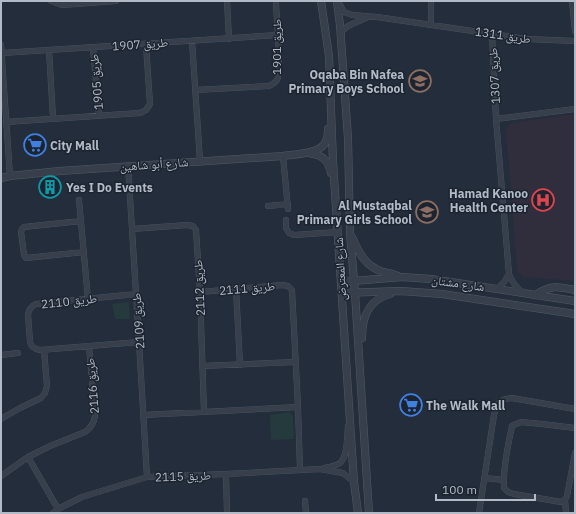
<svg xmlns="http://www.w3.org/2000/svg" width="576" height="514" viewBox="0 0 576 514" font-family="'IBM Plex Sans','Noto Naskh Arabic',sans-serif">
<style>
.medical{fill:#302e3c}
.green{fill:#253a3c}
.lines{fill:none;stroke-linecap:round;stroke-linejoin:round}
.minor-casing{stroke:#525a66;stroke-width:6}
.tertiary-casing{stroke:#525a66;stroke-width:8}
.minor{stroke:#363f4b;stroke-width:5.5}
.tertiary{stroke:#363f4b;stroke-width:7}
.labels{text-anchor:middle;dominant-baseline:central;stroke-width:3;stroke-linejoin:round;paint-order:stroke}
.street-label{font-size:12px;fill:#b2bac7;stroke:#1c2430}
.poi-label{font-size:12px;font-weight:bold;fill:#b2bac7;stroke:#1c2430;text-anchor:end}
</style>
<rect width="100%" height="100%" fill="#232d3b"/>
<!-- medical -->
<path class="medical" d="M575,114V281L523,277L517,271L506,129L511,123Z"/>
<!-- green -->
<path class="green" d="M129,302L130,319H115L112,304Z
M289,412L293,415L294,439L271,440L270,415Z"/>
<g class="lines">
<!-- minor casing -->
<g class="minor-casing">
<path id="minor" d="M51,1L62,5L116,1
M227,1L229,39
M431,1V25
M572,1L575,31
M339,3L344,12L352,15L377,17L527,39L575,41
M341,32L348,26L368,17
M492,33L496,119L509,274C512,282 516,288 523,292
M192,41L200,161
M1,45L10,176
M93,47L99,116
M49,50L53,118
M2,53L278,35
M195,90L269,86C271,85 275,83 277,80C282,72 276,14 276,1
M496,119L575,109
M6,122L140,113L146,110L150,104L146,45
M283,156L288,209
M128,165L139,342L147,477
M79,200L88,299
M268,206L288,204
M286,220V228L289,233L294,235L338,232
M81,221L24,227L22,229L21,232L24,255L26,258L84,252
M132,229L187,225L193,226L196,230L200,292L204,412
M236,289L240,365
M497,289L505,281L509,274
M200,292L282,285L288,286L292,290L298,407L300,470
M136,294L36,304C31,306 29,309 28,314L30,342C31,347 34,349 40,350L139,342
M1,355L18,353
M202,366L295,362
M143,415L298,407
M1,419L20,408L41,398L45,393L47,386L44,350
M575,428L542,424L521,422L516,424L512,426C508,445 503,468 504,488L508,492L514,494L561,502L565,500L567,496L575,453
M28,457L58,509
M324,468C330,467 335,466 340,463C348,457 347,435 348,426
M226,474L227,513
M1,476L28,457L50,446L85,432C91,428 94,423 95,416L89,346
M485,478L504,480
M565,500L566,513
M305,501L306,513
M53,513L58,509L82,497L147,477L226,474L320,469L343,473L354,482
M479,513L494,415C497,403 499,399 512,398L575,409"/>
</g>
<!-- tertiary casing -->
<g class="tertiary-casing">
<path id="tertiary" d="M321,1L329,56L333,162L354,482L358,513
M337,1L340,25L348,138L350,233L355,293L369,513
M308,153C322,155 328,159 331,173
M1,178L10,176L60,171L283,156C295,154 322,154 326,141C328,137 328,133 328,129
M352,237C359,253 365,266 383,272C388,273 393,274 398,276
M341,282L402,277L431,279L575,301
M342,293L401,291L442,294L575,314
M535,295C551,285 557,286 575,290
M362,338C362,317 368,300 390,294"/>
</g>
<!-- minor -->
<use href="#minor" class="minor"/>
<!-- tertiary -->
<use href="#tertiary" class="tertiary"/>
</g>
<!-- icons -->
<defs>
<g id="school-ring" transform="scale(1.15)"><circle r="9.5" fill="#1c2430" stroke="#8d6e63" stroke-width="1.5"/><path d="M0-5L7-2L0 1L-7-2ZM-4 1L0 2.5L4 1V4Q0 6-4 4Z" fill="#8d6e63"/></g>
<g id="supermarket-ring" transform="scale(1.15)"><circle r="9.5" fill="#1c2430" stroke="#3f7fe0" stroke-width="1.5"/><path d="M-6-5.5h2.5l.6 2H6L4.5 2H-2.5L-4.4-4H-6ZM-1.5 3.2a1.3 1.3 0 1 0 .1 0ZM3 3.2a1.3 1.3 0 1 0 .1 0Z" fill="#3f7fe0"/></g>
<g id="building-ring" transform="scale(1.15)"><circle r="9.5" fill="#1c2430" stroke="#0f9aa8" stroke-width="1.5"/><path d="M-4-6H4V6H1V3H-1V6H-4ZM-2.5-4.3h1.7v1.8h-1.7ZM.8-4.3h1.7v1.8H.8ZM-2.5-1h1.7V.8h-1.7ZM.8-1h1.7V.8H.8Z" fill="#0f9aa8"/></g>
<g id="hospital-ring" transform="scale(1.15)"><circle r="9.5" fill="#1c2430" stroke="#e0444e" stroke-width="1.5"/><path d="M-5-5h3v3.5h4V-5h3V5h-3V1.5h-4V5h-3Z" fill="#e0444e"/></g>
</defs>
<g fill-rule="evenodd">
<use href="#school-ring" x="420" y="81"/>
<use href="#supermarket-ring" x="35" y="145"/>
<use href="#building-ring" x="50" y="187"/>
<use href="#hospital-ring" x="543" y="200"/>
<use href="#school-ring" x="427" y="212"/>
<use href="#supermarket-ring" x="411" y="405"/>
</g>
<g class="labels">
<!-- street labels -->
<g class="street-label">
<text transform="translate(503 35) rotate(8)">طريق 1311</text>
<text transform="translate(140 44) rotate(-4)">طريق 1907</text>
<text transform="translate(276 47) rotate(-90)">طريق 1901</text>
<text transform="translate(494 76) rotate(-93)">طريق 1307</text>
<text transform="translate(96 82) rotate(-95)">طريق 1905</text>
<text transform="translate(154 164) rotate(-4)">شارع أبو شاهين</text>
<text transform="translate(340 269) rotate(-93)">شارع المعترض</text>
<text transform="translate(458 283) rotate(8)">شارع مشتان</text>
<text transform="translate(199 288) rotate(-93)">طريق 2112</text>
<text transform="translate(247 288) rotate(-5)">طريق 2111</text>
<text transform="translate(69 301) rotate(-6)">طريق 2110</text>
<text transform="translate(138 321) rotate(-94)">طريق 2109</text>
<text transform="translate(92 386) rotate(-95)">طريق 2116</text>
<text transform="translate(183 476) rotate(-2)">طريق 2115</text>
</g>
<!-- poi labels -->
<g class="poi-label">
<text x="404" y="74">Oqaba Bin Nafea<tspan x="404" dy="14">Primary Boys School</tspan></text>
<text x="50" y="145" text-anchor="start">City Mall</text>
<text x="66" y="187" text-anchor="start">Yes I Do Events</text>
<text x="528" y="193">Hamad Kanoo<tspan x="528" dy="14">Health Center</tspan></text>
<text x="412" y="205">Al Mustaqbal<tspan x="412" dy="14">Primary Girls School</tspan></text>
<text x="426" y="405" text-anchor="start">The Walk Mall</text>
</g>
</g>
<!-- border -->
<rect width="576" height="514" fill="none" stroke="#b2bac7" stroke-width="4"/>
<!-- scale -->
<path d="M436 494v6h99v-6" fill="none" stroke="#b2bac7" stroke-width="2"/>
<text x="442" y="494" font-size="12" fill="#b2bac7" stroke="#1c2430" stroke-width="3" paint-order="stroke">100 m</text>
</svg>
